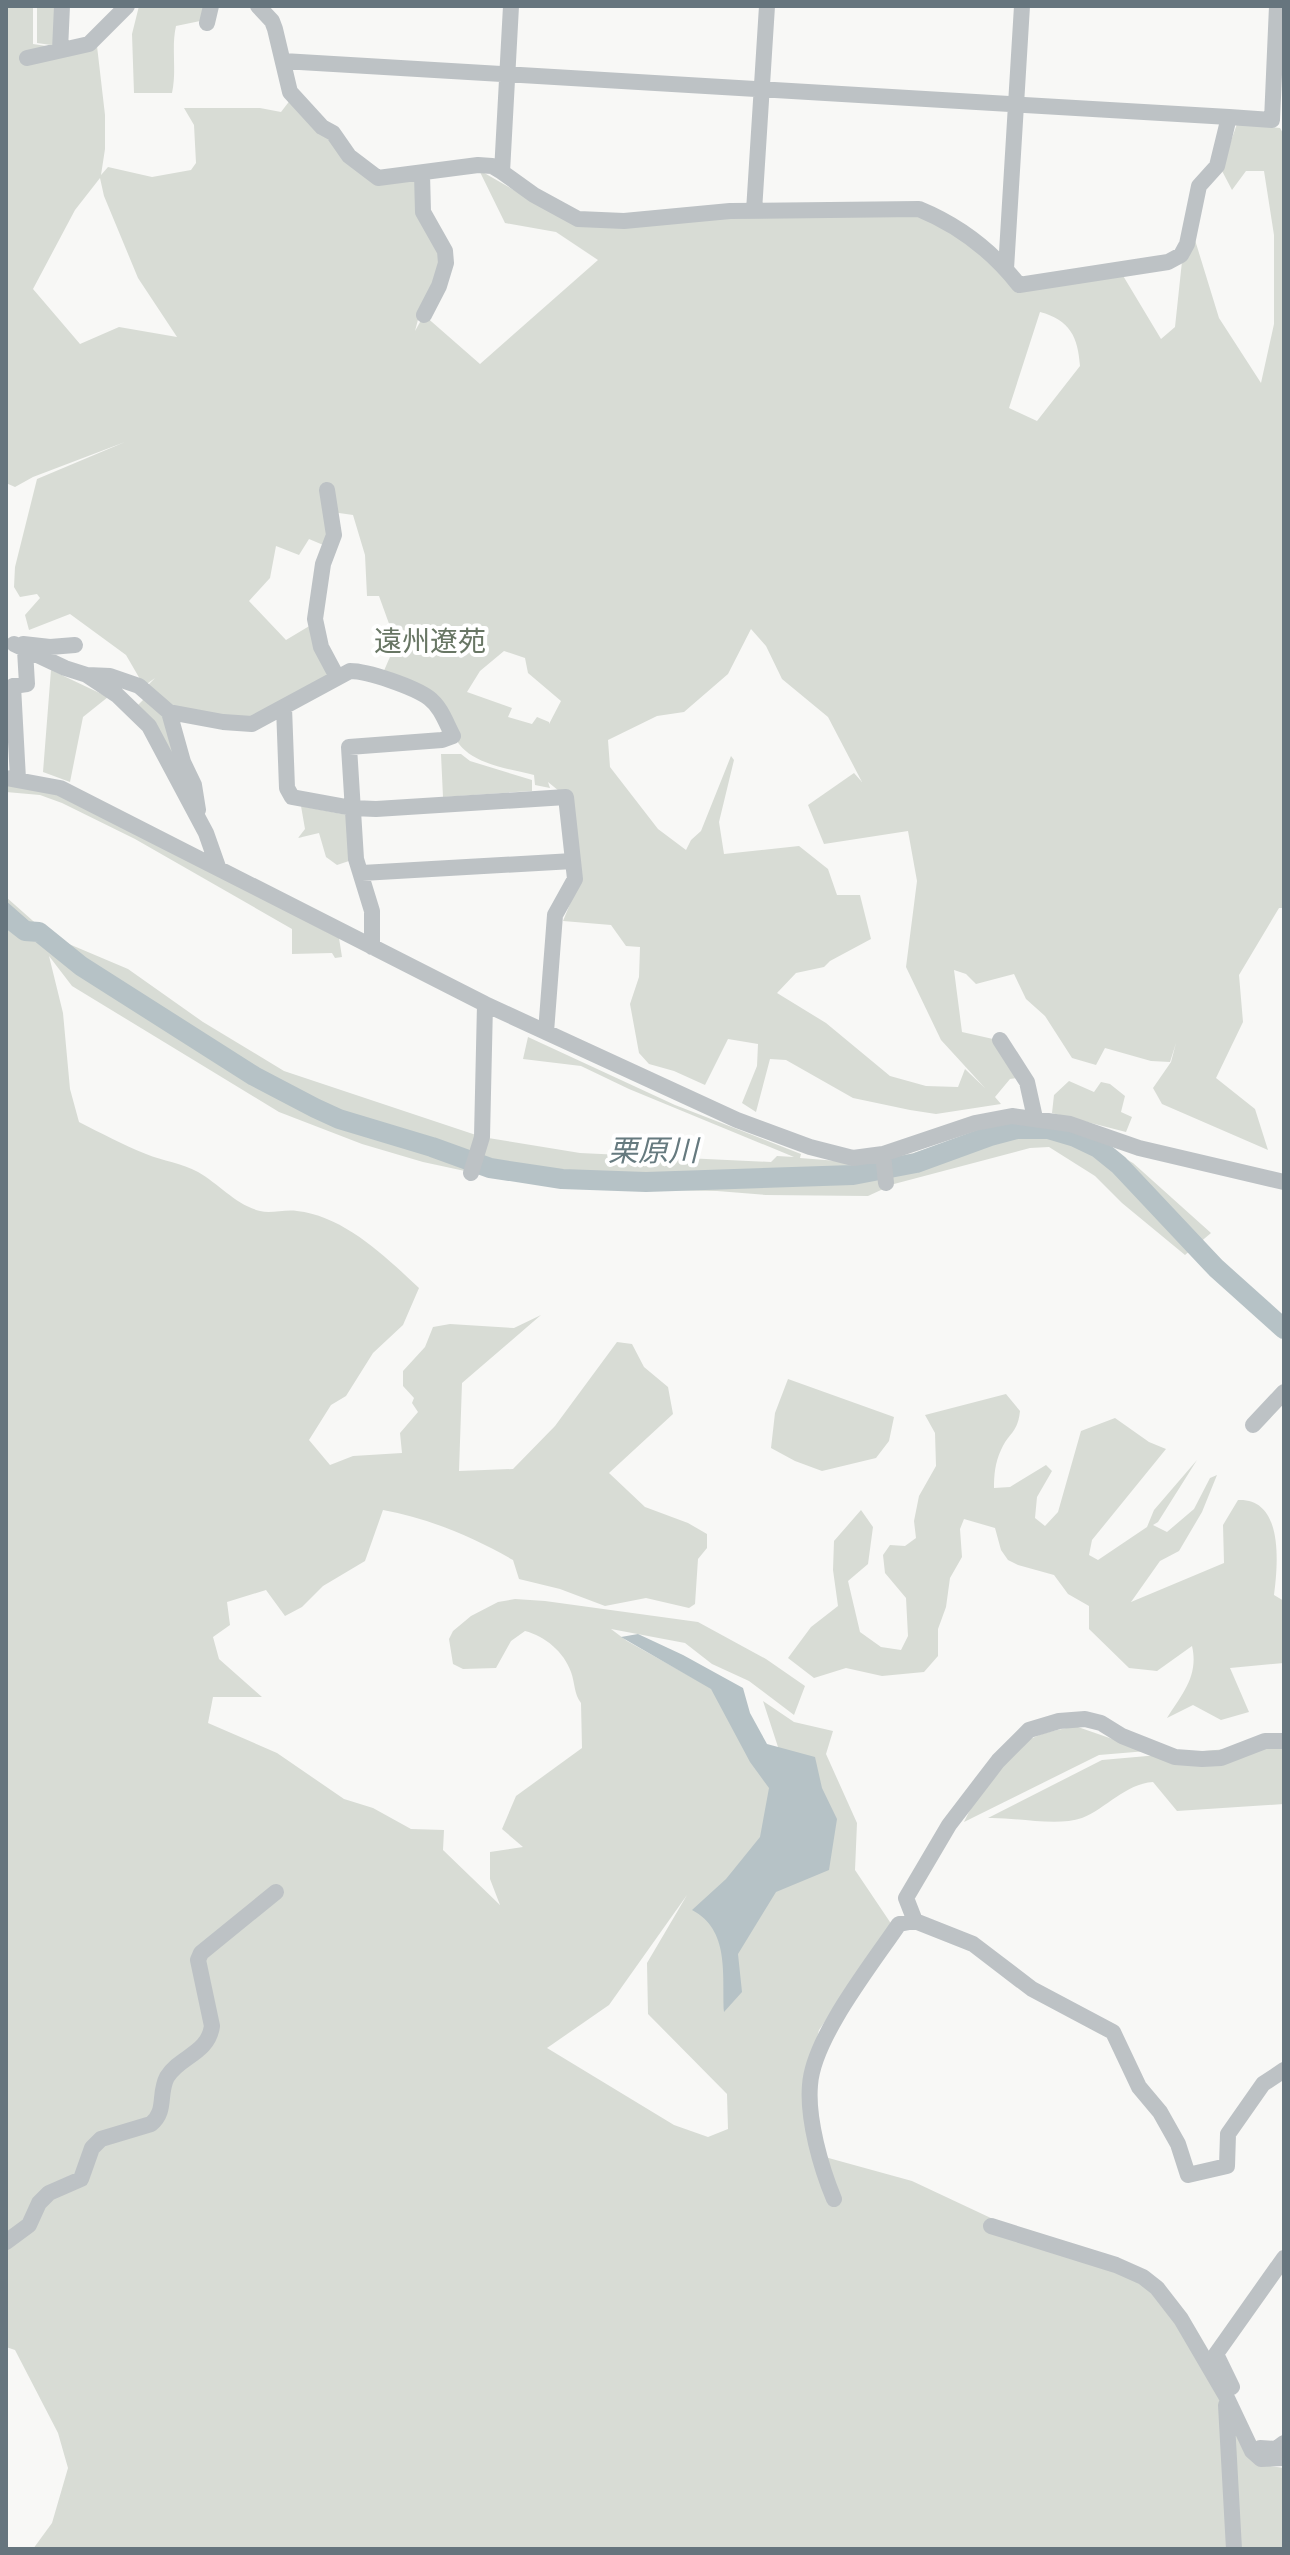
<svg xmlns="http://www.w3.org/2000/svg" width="1290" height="2555" viewBox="0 0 1290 2555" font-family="Quicksand,'Noto Sans JP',sans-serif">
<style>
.green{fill:#d8dcd5;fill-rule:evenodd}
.water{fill:#b6c2c6}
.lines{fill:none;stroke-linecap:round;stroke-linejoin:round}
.stream{stroke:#b6c2c6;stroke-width:3}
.river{stroke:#b6c2c6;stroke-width:20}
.minor{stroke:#bdc2c5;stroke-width:16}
.labels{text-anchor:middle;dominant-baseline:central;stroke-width:8;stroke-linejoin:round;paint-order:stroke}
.park-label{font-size:28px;fill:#687664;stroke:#fff}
.water-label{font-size:30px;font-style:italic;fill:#667a7f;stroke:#fff}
</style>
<rect width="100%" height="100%" fill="#f8f8f6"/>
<!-- green -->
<path class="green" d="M6,6H33V44L60,48L97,46L105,115V149L101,175L108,167L152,177L191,170L196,163L194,125L184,108H260L281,112L291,99L377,183L417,178L442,263L420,312L415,331L424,315L480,364L598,260L556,232L505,223L479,170L571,223L919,213L1006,269L1019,291L1122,274L1161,339L1175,327L1183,252L1191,227L1219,318L1261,383L1274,324V235L1264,171H1246L1232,190L1221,169L1237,124L1280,128L1284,135V908H1279L1239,975L1243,1022L1216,1078L1255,1109L1268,1150L1162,1104L1153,1088L1171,1062L1176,1043L1170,1062L1151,1061L1105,1048L1096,1065L1072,1058L1045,1016L1026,999L1014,974L976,984L966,974L954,970L962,1032L993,1039L1017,1078L1010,1079L995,1097L1001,1104L936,1114L910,1110L853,1098L786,1060L770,1059L756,1112L742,1103L757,1066L758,1044L728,1039L705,1085L674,1071L649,1064L639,1053L630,1004L639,977L640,947L626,946L611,925L563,921L574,894L559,791L548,782L550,788L535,785L534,775C511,769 475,765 459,744C450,732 444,714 433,702C421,689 398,682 383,673L396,643L379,596H367L365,555L353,515L332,512L328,547L309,539L299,555L276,546L270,578L249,601L286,640L316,622L335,673L254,723L169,712L143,690L155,678L144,686L126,655L70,614L29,630L25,615L40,598L37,594L20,597L14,587L15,567L37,479L125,442L33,477L15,487L6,483ZM100,178L104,196L138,278L177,337L119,327L80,344L33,289L75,210ZM1040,312C1070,320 1078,337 1080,366L1037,421L1009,408ZM751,629L766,646L782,679L828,717L862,782L854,773L808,805L824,844L908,831L917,881L906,967L941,1040L985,1088L965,1069L958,1087L926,1086L890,1076L826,1023L777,993L796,973L824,967L830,961L871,939L860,895H837L828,869L799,846L724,854L719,822L734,760L731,756L701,831L691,840L686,850L658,829L610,767L608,740L657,716L684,712L728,674ZM504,651L525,658L528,673L561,701L549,724V722L537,717L532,724L508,717L512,708L467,692L480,671Z
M37,6H60L58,46L37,43Z
M139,6H207L205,20L176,26C171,48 177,70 172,93H134L132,34Z
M51,670L108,697L83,717L70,782L43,772Z
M146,697L166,713L183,769L136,707Z
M441,754H461L470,761L532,780V791L443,797Z
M6,785L42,790L67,798L339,938L342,957L335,958L332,953L292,954V929L135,839L62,803L40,795L6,792Z
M301,806L347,815L352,860L337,865L326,857L319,833L298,838L305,829Z
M6,897L50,936L128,969L203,1022L284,1071L482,1137L580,1153L771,1162L777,1156L794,1157L629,1089L581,1066L523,1059L528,1037L675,1105L801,1154L800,1158L863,1163L914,1153L990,1128L1028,1122L1075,1130L1133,1163L1211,1233L1185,1255L1122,1203L1095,1176L1049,1147L1030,1148L894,1184L868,1196L766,1195L717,1191L604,1189L502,1179L423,1162L362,1144L279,1112L72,986L49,956L63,1013L70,1089L79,1122C101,1133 123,1145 146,1154C163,1161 182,1163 198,1172C219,1184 236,1205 260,1211C271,1214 285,1209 297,1211C344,1216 386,1257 419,1288L403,1325L373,1353L346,1396L331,1405L309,1440L330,1465L353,1456L402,1453L400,1433L418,1412L412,1403L414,1398L403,1386V1371L425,1347L433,1327L450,1324L514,1328L541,1315L462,1383L459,1471L513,1469L555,1426L617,1342L632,1344L644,1367L668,1387L673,1414L609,1473L645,1507L688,1523L707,1534V1548L698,1559L695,1604L689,1608L646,1598L605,1606L560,1589L519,1579L513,1560C473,1537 428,1518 383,1510L365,1561L323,1586L302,1607L285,1616L266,1590L227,1602L230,1625L213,1637L219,1659L262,1697H213L208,1723L277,1753L344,1799L373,1808L411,1829L444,1830L443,1850L500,1905L490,1879V1852L523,1847L502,1829L516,1796L582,1748L581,1703C574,1694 575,1683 571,1672C564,1652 545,1636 525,1631L511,1641L496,1668L463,1669L453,1664L449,1639L453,1631L471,1616L498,1602L515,1599L545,1601L698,1622L766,1659L805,1686L794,1715L749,1681L712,1664L685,1643L611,1629L627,1641L711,1688L761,1775L778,1747L763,1701L794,1722L833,1731L826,1754L857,1823L855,1870L892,1925L819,2030L804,2089L814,2154L912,2181L1038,2240L1157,2288L1220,2398L1241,2443L1256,2464L1284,2468V2549H33L52,2523L68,2468L58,2433L15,2350L6,2347V922L25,935L6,919ZM687,1895L647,1963L648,2014L727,2094L728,2129L708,2137L674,2125L547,2048L609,2005Z
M1069,1081L1094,1092L1101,1082L1110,1084L1125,1096L1121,1112L1132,1117L1126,1132L1052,1113L1054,1095Z
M788,1379L894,1417L889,1441L876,1458L822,1471L795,1461L771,1448L775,1413Z
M1006,1394L1020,1411C1018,1433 1008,1433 1001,1450C995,1463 994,1475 994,1488L1010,1487L1046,1465L1052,1471L1037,1497L1035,1518L1045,1526L1058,1512L1081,1431L1115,1418L1149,1442L1166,1449L1092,1540L1089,1555L1098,1560L1147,1527L1154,1510L1197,1460L1158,1522L1153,1525L1167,1532L1194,1509L1210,1478L1217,1475L1202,1512L1179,1551L1160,1561L1131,1602L1224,1563L1223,1525L1238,1500C1284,1498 1278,1564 1274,1595L1284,1601V1663L1230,1668L1249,1712L1221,1720L1193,1705L1167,1718C1182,1694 1199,1676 1192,1646L1157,1671L1129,1668L1089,1629V1606L1068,1594L1054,1575L1018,1565L1008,1560L1001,1550L995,1528L964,1519L960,1529L962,1557L950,1578L946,1607L938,1629V1656L924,1672L882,1676L846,1668L814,1678L788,1658L811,1627L838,1606L833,1570L834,1541L861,1510L873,1527L868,1564L848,1581L860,1632L881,1647L901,1650L908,1636L906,1598L885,1573L883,1555L890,1545L905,1546L916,1538L914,1521L919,1496L936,1466L935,1433L925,1415Z
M1075,1726L1147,1751L1099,1755L964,1822C979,1791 1004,1750 1037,1736C1049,1731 1063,1729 1075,1726Z
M1284,1744V1804L1177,1811L1153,1782C1125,1784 1107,1808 1082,1818C1056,1827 1016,1817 988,1818L1102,1760Z"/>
<!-- water -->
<path class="water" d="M638,1634L683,1655L743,1688L750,1713L767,1744L815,1757L822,1788L837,1819L829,1870L776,1892L738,1954L742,1992L724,2012C722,1974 730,1930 692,1910L726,1879L760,1837L769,1788L750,1762L711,1689L621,1637Z"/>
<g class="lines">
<!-- stream -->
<path class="stream" d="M6,903L39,932"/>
<!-- river -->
<path class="river" d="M6,916L25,931L39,932L81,966L254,1076L315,1108L339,1119L432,1147L490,1168L562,1179L646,1182L853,1175L916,1163L990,1136L1017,1129H1048L1075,1137L1098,1148L1119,1165L1216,1268L1284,1329"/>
<!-- minor -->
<path class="minor" d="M258,6L272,21L275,29L290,92L322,127L333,133L349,156L378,178L478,165L492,166L502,172
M511,6L502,172L534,195L578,219L624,221L730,211L919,209C958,225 993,252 1019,285L1168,262L1181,255L1187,244L1199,186L1217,166L1229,117L1272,120L1277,6
M207,23L211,6
M60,50L62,6
M27,58L89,44L127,6
M283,61L1229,117
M422,174L423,212L445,251L446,263L439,286L424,315
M754,211L767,6
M1006,269L1022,6
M327,490L334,535L323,564L315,619L321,647L337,677
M14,644L65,668L87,675L110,676L139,686L169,712L223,722L252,724L350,671C368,671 414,687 429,698C441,707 446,723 453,736L442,740L349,747L356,859L372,911V947
M23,644L50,647L75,645
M87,675L117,695L149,726L206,833L218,867
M284,707L287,788L292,797L352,808L376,809L566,797L575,879L555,915L546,1032
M169,712L183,762L194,785L198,810
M6,778L60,788L485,1004L737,1120L810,1147L853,1158L883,1154L975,1123L1012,1116L1070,1124L1139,1148L1284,1182
M18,779L13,686L27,684L25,650
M362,873L573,861
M1000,1040L1027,1082L1035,1118
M883,1154L886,1183
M471,1173L482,1137L485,1004
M1253,1425L1284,1392
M915,1921L906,1898L949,1825L998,1761L1029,1730L1059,1721L1085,1719L1101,1723L1122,1736L1175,1757L1202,1759L1221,1758L1265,1741H1284
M834,2199C821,2168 807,2119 810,2085C813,2038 872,1964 899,1924L915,1921L973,1944L1032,1989L1113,2032L1139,2087L1160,2112L1178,2144L1188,2175L1227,2166L1228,2134L1263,2084L1284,2070
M991,2226L1116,2265L1143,2277L1157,2288L1181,2319L1226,2396L1252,2451L1261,2459L1284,2458
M6,2242L29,2225L39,2203L49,2193L81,2179L92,2148L101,2139L151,2124C167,2111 158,2094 167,2077C180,2056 208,2054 212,2026L198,1960L201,1953L276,1892
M1232,2387L1216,2354L1284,2258
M1226,2405L1234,2549
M1260,2448L1276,2449L1284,2443"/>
</g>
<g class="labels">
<!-- park labels -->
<g class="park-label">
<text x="430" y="640">遠州遼苑</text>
</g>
<!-- water labels -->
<g class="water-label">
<text x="653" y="1150">栗原川</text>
</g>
</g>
<!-- border -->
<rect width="1290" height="2555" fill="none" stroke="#66757e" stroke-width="16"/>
</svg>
